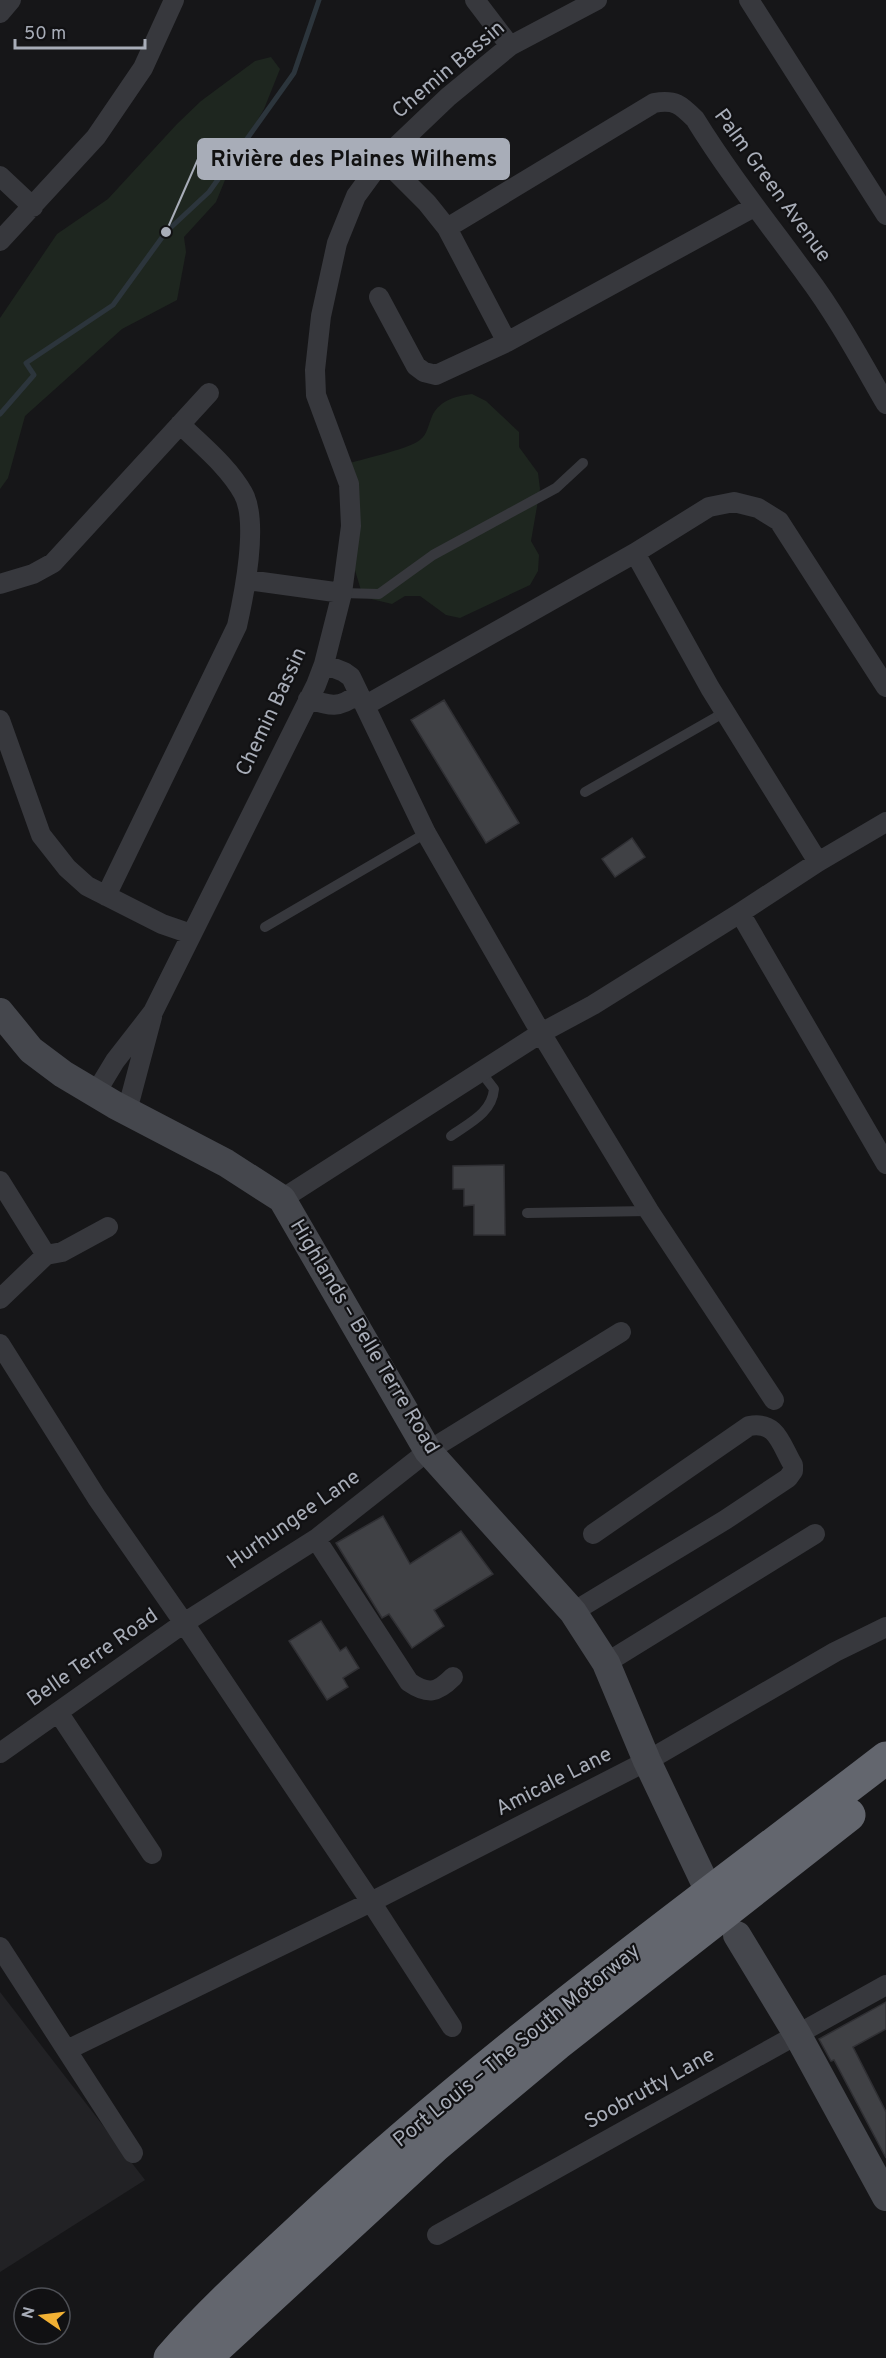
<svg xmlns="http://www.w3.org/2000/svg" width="886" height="2358" viewBox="0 0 886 2358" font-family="Overpass,sans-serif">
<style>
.built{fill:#222225}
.green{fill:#1e261f}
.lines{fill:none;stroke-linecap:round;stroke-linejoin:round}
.stream{stroke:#2c353c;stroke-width:5}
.building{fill:#404145;stroke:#303034;stroke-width:1.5}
.lane{stroke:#37383d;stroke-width:10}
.street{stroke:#37383d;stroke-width:20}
.secondary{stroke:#45474d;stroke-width:28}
.highway{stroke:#63666e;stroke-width:33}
.labels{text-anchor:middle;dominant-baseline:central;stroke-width:4.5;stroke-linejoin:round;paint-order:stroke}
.street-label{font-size:21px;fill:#a8adb8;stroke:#111113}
.leader{fill:none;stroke:#a8adb8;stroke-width:2}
.callout-dot{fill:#a8adb8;stroke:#111113;stroke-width:2}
.callout{fill:#a8adb8;stroke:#a8adb8;stroke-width:2}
.callout-label{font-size:22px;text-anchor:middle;font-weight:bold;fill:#111}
</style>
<rect width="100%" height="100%" fill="#161618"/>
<!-- built -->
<path class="built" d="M0,1992L145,2180L0,2272Z"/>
<!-- green -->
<path class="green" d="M271,57L280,69L264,109L232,163L216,202L184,237L186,252L177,300L122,329L25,416L8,478L0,489V318L57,234L108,199L177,124L201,101L255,61Z
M472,394L486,401L519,432V447L538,473L540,489L531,541L539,555L538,571L530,585L460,618L446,615L420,596H405L392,604L363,597L345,537L350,463C367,458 403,450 417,442C427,436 427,429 431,419C437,401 455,396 472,394Z"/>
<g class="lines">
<!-- stream -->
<path class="stream" d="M0,414L34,375L26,363L113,305L166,232L209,192L294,73L319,0"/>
</g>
<!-- building -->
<path class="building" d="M444,700L519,823L486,843L411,720Z
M632,838L645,857L615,877L602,859Z
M504,1165L505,1235H474V1205L464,1206V1189H453V1166Z
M383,1516L410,1564L461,1531L493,1574L434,1610L444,1626L412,1648L389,1614L382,1618L336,1543Z
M321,1621L340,1651L346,1647L359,1668L343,1678L348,1687L327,1700L289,1641Z
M886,2002V2029L853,2047L886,2112V2158L834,2060L831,2061L819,2039Z"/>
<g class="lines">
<!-- lane -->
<path class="lane" d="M342,593L379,594L433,555L556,488L583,463
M585,792L725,712
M265,927L426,833
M451,1136C469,1123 492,1113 494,1089L481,1072
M527,1213L649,1211"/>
<!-- street -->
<path class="street" d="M475,0L510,46
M749,0L886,215
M0,13L11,0
M383,159L427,203L447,228L507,342
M0,176L33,207
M447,228L654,103C675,99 681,105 695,119C729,174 769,224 807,276C837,316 861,361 886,404
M0,241L96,137L143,68L174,0
M379,297L416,366L424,372L436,375L507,342L754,207
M635,553L710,688L818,862
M247,580L342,593
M0,584L33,574L53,563L209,393
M324,664L344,672L351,677L426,833L541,1033L649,1211L774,1400
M308,699C330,706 339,709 358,694
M366,705L635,553L709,507L734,502L758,508L779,521L886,687
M0,720L41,835L67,868L87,886L162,924L191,934
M106,896L237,626C244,595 259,521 243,493C228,466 201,445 180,424
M740,913L886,1164
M95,1094L115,1061L153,1012L316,685L324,664L342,593L351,526L349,484L316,395L315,370L321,316L337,243L356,196L383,159L448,97L510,46L597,0
M127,1111L152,1017
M0,1181L46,1255
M282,1199L541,1033L593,1005L740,913L818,862L886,822
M0,1299L46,1255L62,1252L108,1227
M0,1344L97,1498L184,1623L371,1902L67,2050
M316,1539L409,1682C428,1695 437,1693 453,1677
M573,1612L725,1520L788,1478L793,1471V1465C780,1443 777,1421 749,1426L593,1534
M606,1663L815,1534
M58,1712L152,1854
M0,1753L184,1623L316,1539L428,1451L621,1332
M0,1947L133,2153
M452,2027L371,1902L647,1761L835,1652L886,1627
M437,2235L886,1985"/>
<!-- secondary -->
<path class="secondary" d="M0,1012L31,1050L63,1074L115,1105L226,1163L282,1199L428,1451L573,1612L606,1663L647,1761L704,1881
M737,1935L797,2034L886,2197"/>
<!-- highway -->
<path class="highway" d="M170,2358C212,2310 260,2267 307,2223C488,2054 690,1909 886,1758
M205,2358L435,2146L557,2044L849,1815"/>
</g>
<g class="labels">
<!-- street labels -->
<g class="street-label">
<text transform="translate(449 70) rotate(-40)">Chemin Bassin</text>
<text transform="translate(772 186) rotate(54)">Palm Green Avenue</text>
<text transform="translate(272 712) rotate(-65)">Chemin Bassin</text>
<text transform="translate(364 1337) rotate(59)">Highlands – Belle Terre Road</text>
<text transform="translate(294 1520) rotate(-35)">Hurhungee Lane</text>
<text transform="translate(93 1658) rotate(-35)">Belle Terre Road</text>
<text transform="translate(554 1782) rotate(-27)">Amicale Lane</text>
<text transform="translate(517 2046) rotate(-39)">Port Louis – The South Motorway</text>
<text transform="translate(650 2089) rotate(-29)">Soobrutty Lane</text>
</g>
</g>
<!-- callouts -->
<path class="leader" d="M166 232L198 159"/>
<circle class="callout-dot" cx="166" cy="232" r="6"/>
<rect class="callout" x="198" y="139" width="311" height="40" rx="6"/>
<g class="callout-label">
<text x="354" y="166">Rivière des Plaines Wilhems</text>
</g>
<!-- north arrow -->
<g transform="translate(42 2316) rotate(284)"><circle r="28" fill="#111113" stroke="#4d4f55" stroke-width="1.5"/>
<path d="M0-4.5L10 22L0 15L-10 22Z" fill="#f2b134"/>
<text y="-9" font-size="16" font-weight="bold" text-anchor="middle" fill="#a8adb8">N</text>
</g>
<!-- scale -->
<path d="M15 39v9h130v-9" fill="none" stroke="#a8adb8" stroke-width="3"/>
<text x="24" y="39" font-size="18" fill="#a8adb8" stroke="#111113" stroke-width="4.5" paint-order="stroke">50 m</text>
</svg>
